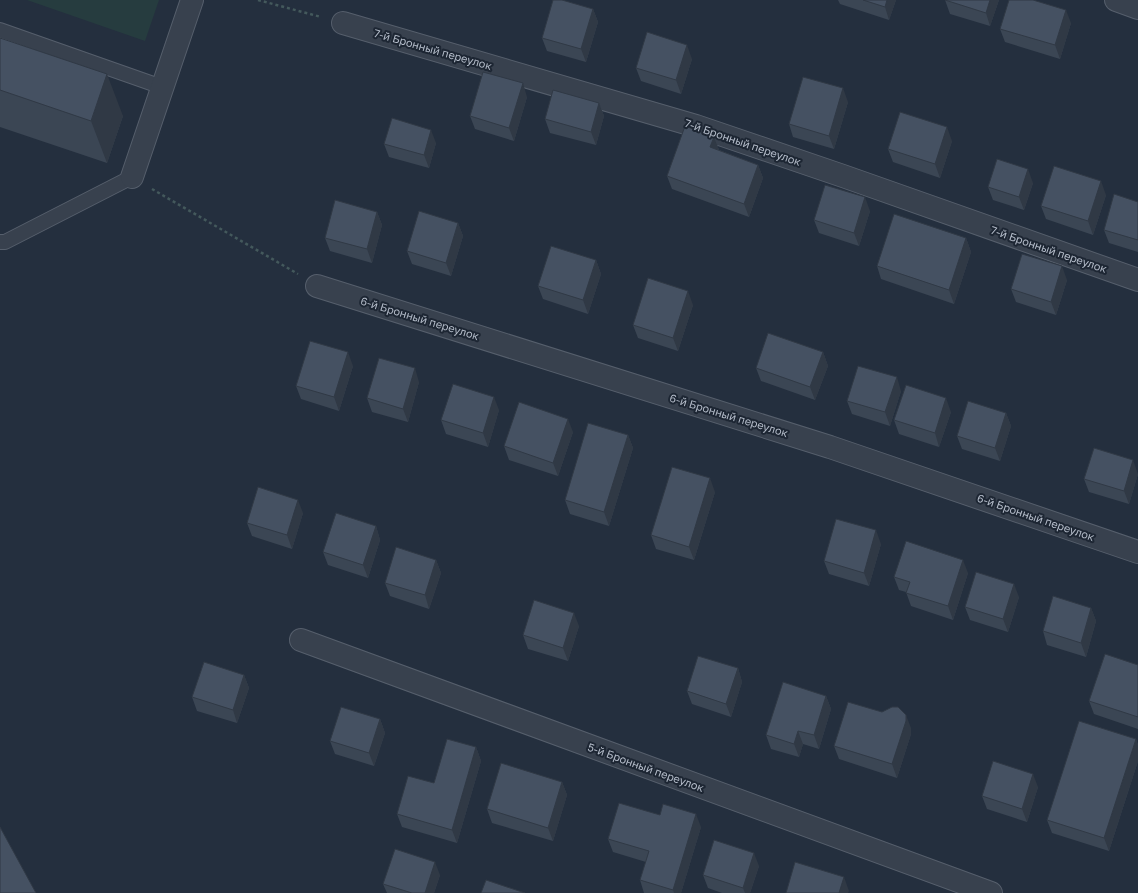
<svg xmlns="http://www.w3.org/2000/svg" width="1138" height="893" viewBox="0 0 1138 893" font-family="'Golos Text',sans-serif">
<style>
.green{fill:#263c3f}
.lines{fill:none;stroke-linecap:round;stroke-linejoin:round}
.service-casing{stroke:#565f6c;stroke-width:16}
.minor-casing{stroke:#565f6c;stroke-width:24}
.path{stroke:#44595c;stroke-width:2.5;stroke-dasharray:3 3;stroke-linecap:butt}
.service{stroke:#38414e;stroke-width:14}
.minor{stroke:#38414e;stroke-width:22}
.wall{fill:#3b4654}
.shaded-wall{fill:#303945}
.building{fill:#455162;stroke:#303945}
.labels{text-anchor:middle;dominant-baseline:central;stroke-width:4;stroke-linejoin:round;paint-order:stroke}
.street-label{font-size:11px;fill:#b4bcc9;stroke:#1d2633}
</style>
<rect width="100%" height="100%" fill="#242f3e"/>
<!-- green -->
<path class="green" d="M27,0H159L145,41Z"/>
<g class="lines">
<!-- service casing -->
<g class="service-casing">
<path id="service" d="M0,30L162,87
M0,242H5L132,177"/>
</g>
<!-- minor casing -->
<g class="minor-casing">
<path id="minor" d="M1116,0L1138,8
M343,23L696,126L843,176L1138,280
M132,177L192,0
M317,286L830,447L1138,552
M301,640L991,893"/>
</g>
<!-- path -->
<path class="path" d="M258,0L321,17
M152,189L298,274"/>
<!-- service -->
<use href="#service" class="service"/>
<!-- minor -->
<use href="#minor" class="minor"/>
</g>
<!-- wall -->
<path class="wall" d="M838,0H896L889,20L840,4Z
M945,0H999L990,26L950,14Z
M593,9L598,22L586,62L547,51L542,38Z
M1071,23L1060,59L1005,42L1000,29Z
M0,38L123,116L107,163L0,127Z
M692,59L681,94L641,81L636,68Z
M527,97L514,141L475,129L470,116Z
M848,102L834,149L793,137L789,124Z
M599,103L604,116L596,145L550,133L545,119Z
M714,137L719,150L758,165L763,178L749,217L672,189L667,176Z
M952,141L940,178L893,162L888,149Z
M436,143L429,168L389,157L384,144Z
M1033,183L1024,210L993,200L988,187Z
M1106,195L1093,235L1046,219L1041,206Z
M1138,202V252L1109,243L1104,230Z
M870,211L859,246L819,233L814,220Z
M377,212L382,225L372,263L330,251L325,238Z
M458,223L463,236L451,276L412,264L407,251Z
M966,238L971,252L954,304L881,279L877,266Z
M596,260L601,274L588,314L543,299L538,286Z
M1067,280L1056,315L1016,302L1011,289Z
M693,305L678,351L638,338L633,325Z
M823,352L828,366L815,400L761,381L756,368Z
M353,366L339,411L301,399L296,386Z
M419,382L408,422L372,412L367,398Z
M901,391L890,426L852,414L847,401Z
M499,410L488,447L446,434L441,420Z
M951,412L939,447L899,434L894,420Z
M1006,413L1011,426L1000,461L962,449L957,436Z
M573,432L558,476L509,460L504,446Z
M628,435L633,448L609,526L570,514L565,500Z
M1138,474L1129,504L1089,492L1084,479Z
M715,492L694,560L656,549L651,535Z
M303,513L292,549L252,536L247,523Z
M376,526L380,540L368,578L328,565L323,552Z
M881,544L869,586L829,574L824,561Z
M436,560L441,573L429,609L390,596L385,583Z
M968,573L953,620L911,606L906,592L899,590L894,577Z
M1019,597L1008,632L970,620L965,607Z
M1091,608L1096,621L1086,657L1047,645L1043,631Z
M579,626L568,661L528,649L523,635Z
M1138,665V729L1094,714L1089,701Z
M738,668L742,682L731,717L692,704L687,691Z
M244,675L249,688L237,723L197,711L192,697Z
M826,696L831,709L819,749L803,744L799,757L771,749L766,735Z
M380,719L385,733L374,766L335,754L330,741Z
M911,728V734L897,778L839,759L834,746Z
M1136,739L1138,745V761L1109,851L1052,833L1047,820Z
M476,747L481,761L457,843L402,827L397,814Z
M562,782L567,795L553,841L492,823L487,809Z
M1038,787L1027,822L987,809L982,796Z
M701,827L681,893H644L640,880L646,862L613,852L608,839Z
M759,866L750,893H722L708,888L703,875Z
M440,875L434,893H387L383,884Z"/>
<!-- shaded-wall -->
<path class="shaded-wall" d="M887,0H896L889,20L885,7Z
M990,0H999L990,26L986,13Z
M593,9L598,22L586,62L581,49Z
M1066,10L1071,23L1060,59L1055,45Z
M687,45L692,59L681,94L676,80Z
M107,74L123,116L107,163L91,121Z
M523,83L527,97L514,141L509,128Z
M843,88L848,102L834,149L829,136Z
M599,103L604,116L596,145L591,132Z
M947,127L952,141L940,178L935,164Z
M431,130L436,143L429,168L424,155Z
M714,137L719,150L710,147Z
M758,165L763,178L749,217L744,204Z
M1028,169L1033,183L1024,210L1019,197Z
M1101,181L1106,195L1093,235L1088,221Z
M865,197L870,211L859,246L854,233Z
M377,212L382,225L372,263L367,249Z
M458,223L463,236L451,276L446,263Z
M966,238L971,252L954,304L949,290Z
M596,260L601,274L588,314L583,300Z
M1062,266L1067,280L1056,315L1051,302Z
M688,291L693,305L678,351L673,338Z
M348,352L353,366L339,411L334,397Z
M823,352L828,366L815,400L810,387Z
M415,368L419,382L408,422L403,409Z
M897,377L901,391L890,426L885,412Z
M494,397L499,410L488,447L483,433Z
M946,398L951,412L939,447L935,433Z
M1006,413L1011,426L1000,461L995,448Z
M568,419L573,432L558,476L553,463Z
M628,435L633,448L609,526L604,512Z
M1133,460L1138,474L1129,504L1124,491Z
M710,478L715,492L694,560L689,547Z
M298,500L303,513L292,549L287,535Z
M376,526L380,540L368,578L363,565Z
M876,530L881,544L869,586L864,573Z
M436,560L441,573L429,609L425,595Z
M963,560L968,573L953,620L948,606Z
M1014,584L1019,597L1008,632L1003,619Z
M1091,608L1096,621L1086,657L1081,643Z
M574,613L579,626L568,661L563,648Z
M738,668L742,682L731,717L726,704Z
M244,675L249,688L237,723L233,710Z
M826,696L831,709L819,749L814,735Z
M906,715L911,728V734L897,778L892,764Z
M380,719L385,733L374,766L369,753Z
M798,731L803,744L799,757L794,744Z
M1136,739L1138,745V761L1109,851L1104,838Z
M476,747L481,761L457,843L452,830Z
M1033,774L1038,787L1027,822L1022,809Z
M562,782L567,795L553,841L548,828Z
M696,814L701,827L681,893H674L673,890Z
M754,853L759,866L750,893H745L743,888Z
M435,862L440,875L434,893H425Z
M844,877L849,891L848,893H839Z"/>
<!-- building -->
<path class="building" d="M553,0H562L593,9L581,49L542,38Z
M863,0H887L885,7Z
M945,0H990L986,13Z
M1009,0H1033L1066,10L1055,45L1000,29Z
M647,32L687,45L676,80L636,68Z
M0,38L107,74L91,121L0,90Z
M483,72L523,83L509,128L470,116Z
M803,77L843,88L829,136L789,124Z
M553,90L599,103L591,132L545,119Z
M900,112L947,127L935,164L888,149Z
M392,118L431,130L424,155L384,144Z
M685,126L714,137L710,147L758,165L744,204L667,176Z
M997,159L1028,169L1019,197L988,187Z
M1054,166L1101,181L1088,221L1041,206Z
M825,185L865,197L854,233L814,220Z
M1114,194L1138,202V240L1104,230Z
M335,200L377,212L367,249L325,238Z
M419,211L458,223L446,263L407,251Z
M894,214L966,238L949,290L877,266Z
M551,246L596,260L583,300L538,286Z
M1022,254L1062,266L1051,302L1011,289Z
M648,278L688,291L673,338L633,325Z
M768,333L823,352L810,387L756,368Z
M310,341L348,352L334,397L296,386Z
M379,358L415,368L403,409L367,398Z
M858,366L897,377L885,412L847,401Z
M453,384L494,397L483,433L441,420Z
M906,385L946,398L935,433L894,420Z
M968,401L1006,413L995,448L957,436Z
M519,402L568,419L553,463L504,446Z
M588,423L628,435L604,512L565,500Z
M1094,448L1133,460L1124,491L1084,479Z
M672,467L710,478L689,547L651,535Z
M258,487L298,500L287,535L247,523Z
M336,513L376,526L363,565L323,552Z
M836,519L876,530L864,573L824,561Z
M906,541L963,560L948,606L906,593L910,582L894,577Z
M396,547L436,560L425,595L385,583Z
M976,572L1014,584L1003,619L965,607Z
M1053,596L1091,608L1081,643L1043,631Z
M534,600L574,613L563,648L523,635Z
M1105,654L1138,665V717L1089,701Z
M698,656L738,668L726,704L687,691Z
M204,662L244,675L233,710L192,697Z
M783,682L826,696L814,735L798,731L794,744L766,735Z
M848,702L882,712L892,707H898L906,715V721L892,764L834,746Z
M341,707L380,719L369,753L330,741Z
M1079,721L1136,739L1104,838L1047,820Z
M447,739L476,747L452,830L397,814L408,776L434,783Z
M993,761L1033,774L1022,809L982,796Z
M501,763L562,782L548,828L487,809Z
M619,803L660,815L663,804L696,814L673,890L640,880L649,851L608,839Z
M0,827L36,893H0Z
M714,840L754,853L743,888L703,875Z
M395,849L435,862L425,893H412L383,884Z
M795,862L844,877L839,893H786Z
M486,880L525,893H481Z"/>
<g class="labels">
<!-- street labels -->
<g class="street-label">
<text transform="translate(433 49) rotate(16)">7-й Бронный переулок</text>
<text transform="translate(743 142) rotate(19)">7-й Бронный переулок</text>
<text transform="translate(1049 249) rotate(19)">7-й Бронный переулок</text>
<text transform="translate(420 318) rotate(17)">6-й Бронный переулок</text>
<text transform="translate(729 415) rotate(17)">6-й Бронный переулок</text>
<text transform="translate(1036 517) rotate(19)">6-й Бронный переулок</text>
<text transform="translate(646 767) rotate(20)">5-й Бронный переулок</text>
</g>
</g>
</svg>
